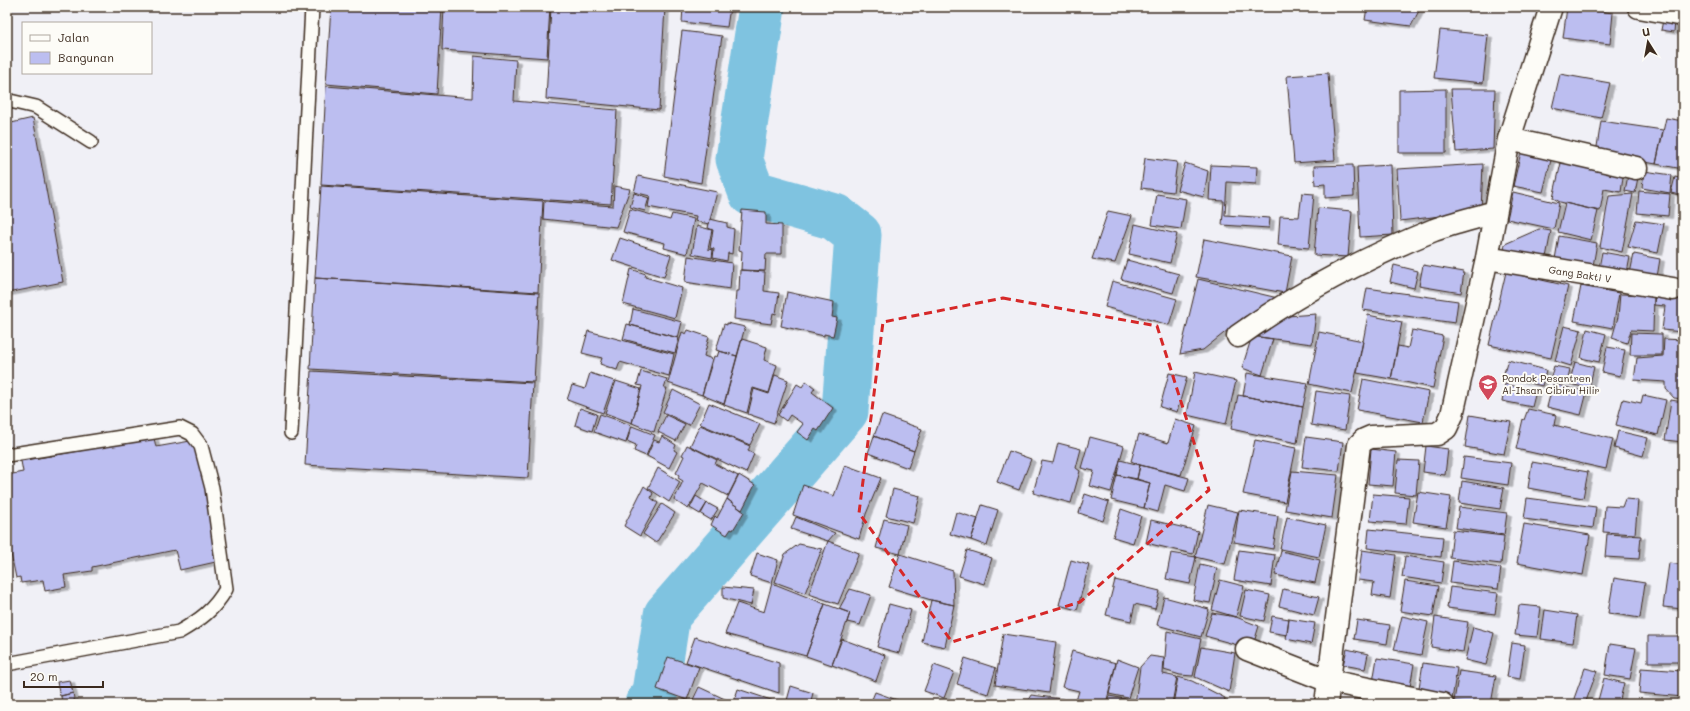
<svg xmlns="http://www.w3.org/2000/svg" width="1690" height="711" viewBox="0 0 1690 711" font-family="Mali,sans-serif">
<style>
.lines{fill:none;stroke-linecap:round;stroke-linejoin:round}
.river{stroke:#7fc3e0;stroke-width:47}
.building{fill:#bcbef0;stroke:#3b2a1e;filter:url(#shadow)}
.lane-casing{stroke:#3b2a1e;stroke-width:16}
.street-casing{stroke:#3b2a1e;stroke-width:25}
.lane{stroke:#fdfcf7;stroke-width:13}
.street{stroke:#fdfcf7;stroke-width:22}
.marked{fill:none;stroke:#d62828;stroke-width:3;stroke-dasharray:8 5;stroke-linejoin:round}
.labels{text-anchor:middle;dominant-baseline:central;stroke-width:4;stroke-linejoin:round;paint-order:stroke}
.street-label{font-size:10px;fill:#3b2a1e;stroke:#fdfcf7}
.poi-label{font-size:10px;fill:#3b2a1e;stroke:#fdfcf7;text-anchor:start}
</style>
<defs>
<filter id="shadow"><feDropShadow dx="4.5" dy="2.5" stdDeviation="0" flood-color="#0004"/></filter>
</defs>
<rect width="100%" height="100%" fill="#f0f0f6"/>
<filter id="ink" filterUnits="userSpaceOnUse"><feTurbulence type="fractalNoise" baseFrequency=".025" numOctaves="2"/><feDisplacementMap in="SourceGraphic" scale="8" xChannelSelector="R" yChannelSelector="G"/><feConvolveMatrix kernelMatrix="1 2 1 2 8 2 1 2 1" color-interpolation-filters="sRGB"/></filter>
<g filter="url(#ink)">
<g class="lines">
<!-- river -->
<path class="river" d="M648,704L655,692L667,615L845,411L858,235L835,217L752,193L739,159L762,7"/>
</g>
<!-- building -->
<path class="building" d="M331,7H442L437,94L326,84Z
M444,7H550L547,58L442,50Z
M551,7H665L659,110L546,99Z
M683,7H730L727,27L682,22Z
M1367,7H1421L1411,26L1365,20Z
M1567,7L1613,13L1610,44L1563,38Z
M1663,20L1675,21L1674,32L1661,30Z
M1440,30L1488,35L1483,83L1434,78Z
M682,31L722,36L701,183L664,176Z
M474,56L516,60L514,101L617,110L611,204L321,185L326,86L473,98Z
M1328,73L1335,160L1294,163L1287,76Z
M1560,74L1610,83L1601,118L1552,108Z
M1446,89V153H1399V90Z
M1451,89H1495L1493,149L1456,152Z
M33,118L63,282L7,293V124Z
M1666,118L1683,121V169L1656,164Z
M1601,121L1663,130L1656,164L1596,153Z
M1521,152L1551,160L1543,192L1513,186Z
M1563,154L1624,170L1621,192L1604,189L1600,211L1560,202L1553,198Z
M1145,158L1177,162L1173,192L1141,188Z
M1185,163L1208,171L1204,197L1177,190Z
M1483,164L1481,211L1400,221L1397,169Z
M1211,165L1257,167L1256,184L1227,182L1225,215L1270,218L1269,228L1222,225L1224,201L1209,200Z
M1353,165L1354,196L1325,198V184L1315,185L1314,166Z
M1391,165L1393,235L1360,237L1357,167Z
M1629,170L1639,172L1635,193L1625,191Z
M1644,171L1672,175L1670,193L1642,188Z
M638,176L717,192L709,224L695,221L696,216L648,207L650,196L634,192Z
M1675,177L1683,179V196L1671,193Z
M321,186L543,201L538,292L315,278Z
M614,186L630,189L616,227L543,219L544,201L613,206Z
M1639,191L1670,194L1668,216L1637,213Z
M1513,192L1559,203L1554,229L1507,219Z
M634,193L649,198L645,211L630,207Z
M1302,193L1314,194L1309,248L1278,245L1280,216L1299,217Z
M1157,194L1186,199L1181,229L1152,225Z
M1633,194L1622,252L1600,247L1609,196Z
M1565,203L1598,211L1591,240L1558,232Z
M1318,208L1352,211L1348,257L1314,255Z
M630,209L670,220L672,214L694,219L687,254L664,248L665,243L623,232Z
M742,210L766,212V224L782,225V254H766L765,271L741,270L742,251L739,250Z
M1108,211L1132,216L1115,263L1092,259Z
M710,219L727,223V227L734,229L732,254L728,253L727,261L713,258L714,249L710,248L713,230L708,228Z
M1636,220L1664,224L1658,253L1628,247Z
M1135,224L1177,234L1170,263L1129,254Z
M697,226L712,230L708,249L713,250L712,258L692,254Z
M1539,229L1551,231L1545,263L1503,255L1505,244Z
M1559,236L1597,243L1592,272L1554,265Z
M620,238L671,255L664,277L612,260Z
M1204,239L1292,256L1285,293L1196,277Z
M1602,252L1630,257L1626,278L1598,273Z
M1634,254L1660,259L1656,283L1629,278Z
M688,256L732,263L730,289L685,282Z
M1127,260L1179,274L1173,293L1121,279Z
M1394,265L1418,271L1414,288L1390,282Z
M1423,265L1464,272L1461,293L1419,286Z
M631,269L646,274L645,277L682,288L675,318L623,304Z
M740,270L765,272L764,291L779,293L776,314L773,313L771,324L734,319L736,291H739Z
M1506,272L1568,286L1551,358L1489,345Z
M315,278L539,293L534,382L310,369Z
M1198,279L1282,299L1244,317L1203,350L1180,354Z
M1112,281L1177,299L1169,325L1105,307Z
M1581,286L1619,293L1613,328L1574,321Z
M1367,288L1458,301L1455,323L1363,310Z
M787,292L834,302L832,317L837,318L833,336L824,334V336L781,326Z
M1655,293L1683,296V332L1662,330L1665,306L1654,305Z
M1620,294L1654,295L1653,331L1631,330L1627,343L1612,338L1618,317Z
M633,309L682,322L678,338L630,325Z
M1316,314L1312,344L1252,336L1273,317Z
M1368,315L1402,322L1391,379L1357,373Z
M727,323L745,327L737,356L716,350L724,324L727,325Z
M627,324L679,338L675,353L623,339Z
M1564,326L1581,330L1571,366L1555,361Z
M1587,329L1606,334L1599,362L1581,358Z
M688,330L709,337L704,356L712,359L702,395L668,383L682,332L686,334Z
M1412,330L1443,336L1433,388L1391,379L1398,346L1408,348Z
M588,331L674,354L669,376L620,362L617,370L600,364L602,358L582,353Z
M1319,332L1363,341L1352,393L1309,384Z
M1631,333L1662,334V355H1630Z
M1252,336L1273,339L1262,375L1242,368Z
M742,339L767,347L764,360L777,365L769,393L753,388L747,413L724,405Z
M1664,339L1683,340V399L1674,398L1666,389V382L1634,380L1637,358L1663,356Z
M1607,347L1625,350L1620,376L1602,372Z
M719,351L737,356L724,404L702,395L714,356L717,357Z
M1508,360L1546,370L1542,386L1503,376Z
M1575,362L1594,367L1589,388L1569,384Z
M1554,366L1570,369L1567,383L1550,379Z
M311,371L533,383L528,478L305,465Z
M641,371L667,379L664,388H667L654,432L632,423L642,386L637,385Z
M1195,372L1236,381L1226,424L1187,415Z
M590,373L614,381L603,413L567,400L572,385L585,389Z
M1169,373L1187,377L1177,412L1160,407Z
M1247,373L1308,383L1303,407L1243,396Z
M775,375L788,380L774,423L748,414L754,389L769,394Z
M1363,379L1429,392L1423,422L1357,410Z
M616,381L641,389L632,423L605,413Z
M806,381L815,388L812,392L833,408L818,431L815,429L808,440L797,432L803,424L790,415L786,421L778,415L797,384L802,387Z
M1505,384L1536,391L1532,407L1502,401Z
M1553,384L1587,392L1581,415L1547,407Z
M673,390L700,404L689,425L663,412Z
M1316,391L1350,396L1345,430L1311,425Z
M1238,395L1303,407L1297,443L1231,429Z
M1643,395L1666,400L1658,435L1616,425L1623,399L1641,403Z
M1671,400L1683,402V442L1665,440Z
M709,403L760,424L750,445L700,424Z
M580,408L597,414L592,431L575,425Z
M1528,409L1556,415L1554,425L1613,439L1606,469L1516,449L1523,419L1524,420Z
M600,414L631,425L626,443L594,432Z
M666,415L685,424L676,441L658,432Z
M882,415L922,429L914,451L874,436Z
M1470,415L1511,422L1504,454L1465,447Z
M1175,419L1196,426L1181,475L1140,465L1131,461L1139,434L1168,443Z
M700,425L750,446L748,451L754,454L746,473L690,446Z
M632,426L655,435L646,456L634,451L636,445L627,441Z
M1618,431L1648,438L1643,456L1614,448Z
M662,436L676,445L674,450L677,452L669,468L647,456L654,440L659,442Z
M874,436L914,451L908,468L868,453Z
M1090,437L1124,446L1111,492L1090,486L1094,471L1081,468Z
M1306,437L1343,442L1339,471L1302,467Z
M154,438L156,447L196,440L220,561L180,570L175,550L92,567V571L64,575L66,587L45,591L43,580L21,583L20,577L16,578L7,535V475L23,472L21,461Z
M1255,440L1296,448L1285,502L1243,494Z
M1058,443L1081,449L1076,468L1080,471L1071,503L1033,493L1042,461L1053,463Z
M687,445L717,460L715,464L738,476L728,496L703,483L688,509L674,500L683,481L678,478L679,475L676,473L684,456L682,455Z
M1426,446L1448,449L1445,475L1423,472Z
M1371,449L1396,452L1393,486L1368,484Z
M1009,451L1031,459L1019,490L997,482Z
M1464,457L1511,463L1508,485L1461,478Z
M1120,460L1140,465L1137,479L1117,475Z
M1398,460L1419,461L1416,495L1395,493Z
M1532,462L1588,472L1583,498L1528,488Z
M845,465L881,478L866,514L859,539L793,515L803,485L834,496Z
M1140,465L1189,478L1185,491L1165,485L1158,512L1144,508L1150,483L1137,479Z
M658,468L680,482L669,502L648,488Z
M1292,471L1338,475L1332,518L1285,510Z
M739,475L755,485L742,510L727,499Z
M1117,475L1150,483L1144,508L1111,500Z
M1462,481L1504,488L1500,509L1459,503Z
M644,486L653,493L651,498L658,503L640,536L624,526Z
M893,489L920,496L913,523L886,516Z
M1418,492L1451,497L1446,527L1413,522Z
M1085,494L1109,502L1103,521L1079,513Z
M1373,494L1409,497L1406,524L1370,521Z
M696,496L707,503L700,514L690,508Z
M1527,498L1596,507L1593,528L1524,519Z
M727,499L744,512L733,530L731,529L727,535L711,525L715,516L717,518Z
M1625,499L1638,500L1635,534L1603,532L1605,506L1622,507Z
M707,503L718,509L711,520L701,514Z
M662,504L675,513L656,543L643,534Z
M982,505L998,510L987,546L971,540Z
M1208,505L1238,512L1225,564L1195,557Z
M1459,507L1507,513L1504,535L1456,528Z
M1121,509L1141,516L1133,543L1113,537Z
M1239,510L1278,516L1273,549L1234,542Z
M956,512L978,519L971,540L950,534Z
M796,517L835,533L828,541L791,529Z
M1287,517L1326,525L1319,557L1280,549Z
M884,519L907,525L900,554L876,548Z
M1151,520L1198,531L1193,554L1146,543Z
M1524,524L1590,535L1583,575L1517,563Z
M1369,529L1443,537L1441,557L1367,548Z
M1453,530L1504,536L1501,564L1450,558Z
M1607,534L1641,536L1639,559L1605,557Z
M828,541L859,553L838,604L809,594Z
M799,544L822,549L805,593L775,582L785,554Z
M967,550L992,558L984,584L959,576Z
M1239,550L1275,555L1271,586L1234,580Z
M1362,550L1396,555L1390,598L1372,595L1374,582L1358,580Z
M1281,551L1320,560L1315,583L1275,575Z
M757,553L778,560L772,583L750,576Z
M1171,553L1196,557L1190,584L1166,579Z
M900,554L953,571L954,605L931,600L889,587Z
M1405,556L1444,562L1441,583L1402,577Z
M1071,560L1089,565L1077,610L1059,605Z
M1453,561L1501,568L1498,589L1450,583Z
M1669,563L1683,565V609L1663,607Z
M1200,564L1217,568L1210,603L1193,600Z
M1614,578L1645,583L1640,618L1608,613Z
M1115,580L1160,591L1155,609L1135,604L1131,621L1106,615Z
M1220,580L1244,586L1236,617L1212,610Z
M1405,581L1438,586L1433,616L1400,611Z
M772,583L825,604L806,656L725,634L737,603L764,612Z
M723,587L754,590L751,605L723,598Z
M1450,587L1498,593L1495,614L1447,608Z
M850,589L871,595L860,625L847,622L850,613L839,609Z
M1283,589L1319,597L1314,615L1279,606Z
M1246,590L1270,595L1264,621L1240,616Z
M1164,597L1209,609L1201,637L1157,625Z
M931,600L954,605L945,647L922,642Z
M825,604L850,613L832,665L806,656Z
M889,604L911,610L899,653L877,647Z
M1519,605L1541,607L1537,637L1515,635Z
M1545,610L1577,615L1573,643L1541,639Z
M1212,613L1236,617L1259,626L1252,649L1205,636Z
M1272,616L1289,619L1287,635L1269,632Z
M1402,616L1428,622L1421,655L1394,650Z
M1435,617L1468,622L1463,652L1431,647Z
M1289,619L1315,623L1311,644L1286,639Z
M1357,620L1390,625L1387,644L1354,639Z
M1473,627L1494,633L1486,665L1465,660Z
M1167,631L1201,639L1193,676L1180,675L1164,670Z
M1003,634L1056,642L1049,693L995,685Z
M1648,636H1683V662H1648Z
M695,637L779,663V693L686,662Z
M842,639L885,655L876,681L832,665Z
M1512,643L1525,645L1520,679L1507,677Z
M1610,644L1636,648L1630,679L1605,675Z
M1201,647L1235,653L1229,692L1195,677Z
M1347,649L1368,654L1365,669L1343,665Z
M1072,651L1116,663L1106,704H1075L1079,691L1062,687Z
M1150,656L1164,658L1163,674L1177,677L1172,704H1135L1140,667Z
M668,657L699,667L687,700L657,689Z
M965,658L996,668L988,694L957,684Z
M1377,658L1414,664L1409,693L1372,688Z
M1117,659L1138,667L1128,698L1109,694Z
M1423,663L1457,668L1452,700L1418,694Z
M934,665L954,672L944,698L924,691Z
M1585,668L1597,671L1585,704H1572Z
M1641,668L1683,671V697L1639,693Z
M1459,671L1496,676L1491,704H1475L1454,701Z
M1178,677L1192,681L1225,698L1224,704H1173Z
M1604,678L1624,683L1619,704H1597Z
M70,680L73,693L60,696L57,682Z
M791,686L813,693L810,704H786Z
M699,687L729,701L728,704H691Z
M738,689L777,702V704H733Z
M875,692L908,704H870Z
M73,693L75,704H62L61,696Z
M1031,695L1063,699L1062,704H1022L1023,700H1028Z
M1109,696L1125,699V704H1107Z
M1626,702L1655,704H1625Z"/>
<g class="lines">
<!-- lane casing -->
<g class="lane-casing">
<path id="lane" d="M7,102L10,101L36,107L91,142
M291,433L312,7
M7,455L180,428L192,434L201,446L212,488L226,589C214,610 200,620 179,632L7,664"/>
</g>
<!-- street casing -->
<g class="street-casing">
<path id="street" d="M1639,7L1683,15
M1509,139L1636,168
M1487,258L1673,289
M1238,336C1297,294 1367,257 1434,230C1453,223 1475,218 1495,212
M1247,649L1329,681L1442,704
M1326,704L1359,445L1364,440L1371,437L1437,434L1446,428L1452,415L1487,258L1509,139L1551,7"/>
</g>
<!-- lane -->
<use href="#lane" class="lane"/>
<!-- street -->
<use href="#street" class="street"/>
</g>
</g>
<!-- marked area -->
<path class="marked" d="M1003,298L1157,326L1209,490L1080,602L952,642L859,513L883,322Z"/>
<!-- icons -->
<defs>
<g id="school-pin" transform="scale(1)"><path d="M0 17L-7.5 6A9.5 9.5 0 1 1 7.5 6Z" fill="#d1495b" stroke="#fdfcf7"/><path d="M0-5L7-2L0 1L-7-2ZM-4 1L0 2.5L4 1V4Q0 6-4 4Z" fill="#fff"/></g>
</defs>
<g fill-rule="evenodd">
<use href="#school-pin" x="1488" y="384"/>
</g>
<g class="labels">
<!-- street labels -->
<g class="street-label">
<text transform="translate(1580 274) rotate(9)">Gang Bakti V</text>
</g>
<!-- poi labels -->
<g class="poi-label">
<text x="1502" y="378">Pondok Pesantren<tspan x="1502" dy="12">Al-Ihsan Cibiru Hilir</tspan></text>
</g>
</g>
<!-- margin -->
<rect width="1690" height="711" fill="none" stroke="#fdfcf7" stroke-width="24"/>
<rect x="12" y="12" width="1666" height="687" fill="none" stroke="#3b2a1e" stroke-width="1.5" filter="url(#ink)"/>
<!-- legend -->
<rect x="22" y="22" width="130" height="52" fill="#fdfcf7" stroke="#afa8a0"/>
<rect x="30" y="35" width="20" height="6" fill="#fdfcf7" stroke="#afa8a0"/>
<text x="58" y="42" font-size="12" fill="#3b2a1e">Jalan</text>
<rect x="30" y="52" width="20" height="12" fill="#bcbef0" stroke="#afa8a0"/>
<text x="58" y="62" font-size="12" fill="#3b2a1e">Bangunan</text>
<!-- north arrow -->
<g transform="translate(1648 42) rotate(349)" stroke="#fdfcf7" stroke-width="3" paint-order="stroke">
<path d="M0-3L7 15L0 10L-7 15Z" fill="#3b2a1e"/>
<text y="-6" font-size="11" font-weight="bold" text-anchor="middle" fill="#3b2a1e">U</text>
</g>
<!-- scale -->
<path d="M24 681v6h79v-6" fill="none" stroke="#3b2a1e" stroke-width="2"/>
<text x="30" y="681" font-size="12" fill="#3b2a1e" stroke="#fdfcf7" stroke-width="3" paint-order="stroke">20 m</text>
</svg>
